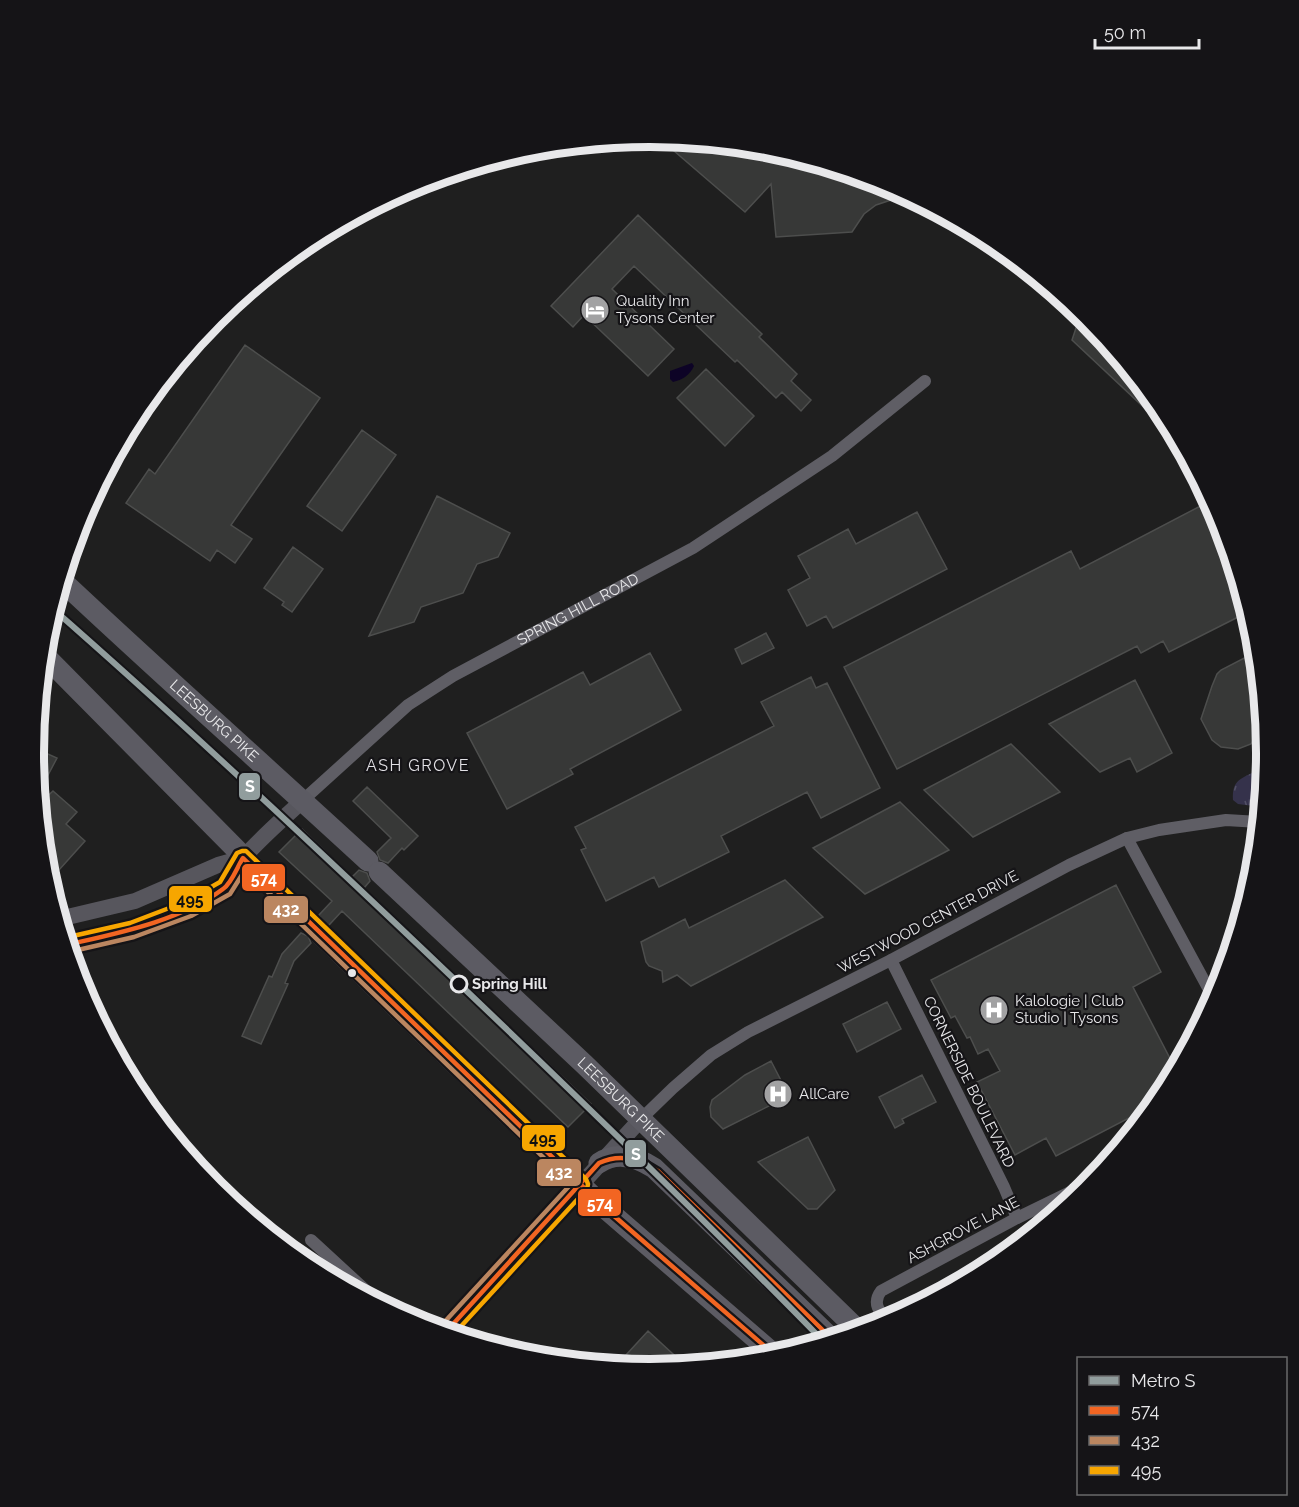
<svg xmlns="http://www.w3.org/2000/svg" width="1299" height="1507" viewBox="0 0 1299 1507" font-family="Raleway,sans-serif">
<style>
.grass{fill:url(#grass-tufts)}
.water{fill:#0d0326}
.building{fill:#373837;stroke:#4d4e4d;stroke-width:1.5}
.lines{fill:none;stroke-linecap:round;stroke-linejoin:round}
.street{stroke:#5f5e65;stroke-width:12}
.secondary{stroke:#57565d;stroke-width:16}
.highway{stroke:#5c5b63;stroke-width:21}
.bus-1-casing{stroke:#151417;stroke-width:9}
.bus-2-casing{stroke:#151417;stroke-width:9}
.bus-3-casing{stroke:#151417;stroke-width:9}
.bus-1{stroke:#f26522;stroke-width:4.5}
.bus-2{stroke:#bb8660;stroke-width:4.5}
.bus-3{stroke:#f7a600;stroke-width:4.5}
.metro-1-casing{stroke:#151417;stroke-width:10}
.metro-1{stroke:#919d9d;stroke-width:6}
.bus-dot{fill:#e8e8ea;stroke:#151417;stroke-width:2}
.stop-dot{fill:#151417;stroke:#e8e8ea;stroke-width:3}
.labels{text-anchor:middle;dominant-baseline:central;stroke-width:4.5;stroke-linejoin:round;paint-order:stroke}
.poi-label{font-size:15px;fill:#e8e8ea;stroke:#151417;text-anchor:start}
.street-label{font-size:15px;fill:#e8e8ea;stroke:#151417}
.stop-label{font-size:15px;font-weight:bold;fill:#e8e8ea;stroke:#151417;text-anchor:start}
.neighbourhood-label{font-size:16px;letter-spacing:1.5px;fill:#e2e1e5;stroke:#151417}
.rim{fill:none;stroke:#e8e8ea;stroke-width:8}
.line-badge{stroke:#151417;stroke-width:2}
.badge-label{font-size:16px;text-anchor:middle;font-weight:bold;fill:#fff}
.pale-badge-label{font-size:16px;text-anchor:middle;font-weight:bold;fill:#111}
</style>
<defs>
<pattern id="grass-tufts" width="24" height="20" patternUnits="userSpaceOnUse" patternTransform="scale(1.5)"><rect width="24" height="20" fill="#35324b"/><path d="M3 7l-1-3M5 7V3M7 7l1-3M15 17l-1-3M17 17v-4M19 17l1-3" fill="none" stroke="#525065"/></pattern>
</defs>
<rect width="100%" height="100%" fill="#1f1f1f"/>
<!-- grass -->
<path class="grass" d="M1258,770L1264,779L1261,807L1238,804L1233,800C1232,779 1241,779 1258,770Z"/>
<!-- water -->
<path class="water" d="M692,363L694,366C690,375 682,380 673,382L670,379V371Z"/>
<!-- building -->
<path class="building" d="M659,138L770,149L885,184L906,195L876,205L864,214L852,232L776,237L771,184L745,212Z
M638,215L762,334L759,337L797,374L791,381L811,400L801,411L782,392L776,398L737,360L735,362L634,266L612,289L674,349L648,376L584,315L573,327L551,306Z
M1085,317L1162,411L1172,430L1170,432L1072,340L1077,325Z
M245,345L320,398L231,525L252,539L235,563L217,550L210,561L126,503L149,469L155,474Z
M706,369L754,416L725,446L677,398Z
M362,430L396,455L342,531L307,506Z
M437,496L510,533L498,557L477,564L463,593L421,607L414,622L369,636Z
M1210,501L1219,518L1248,612L1169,652L1163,641L1141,653L1137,646L897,769L844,667L1071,551L1080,569Z
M917,512L947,569L833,628L826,616L807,626L788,590L810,578L798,556L848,529L856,544Z
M293,547L323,569L292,612L282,605L284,602L264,588Z
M766,633L774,648L742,664L735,649Z
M1256,652L1263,724L1251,744L1238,749L1221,747L1212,740L1201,719L1212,686L1217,674L1221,670Z
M650,653L681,710L570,769L573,774L507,809L467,733L583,672L590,685Z
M811,677L816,688L827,683L880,788L821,818L807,792L721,836L729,852L659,887L654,877L606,901L581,850L586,848L575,827L774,726L761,702Z
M1135,680L1172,753L1137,772L1130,758L1100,772L1049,724Z
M1011,744L1060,792L973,837L924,790Z
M39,750L57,758L37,796L34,762Z
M367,787L418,836L404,850L402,848L388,863L380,860L377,852L391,838L353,801Z
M53,791L77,812L66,824L85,841L59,870L43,855L38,805Z
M900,802L949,850L865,894L813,848Z
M302,829L352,877L359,870L367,873L370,881L364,888L591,1104L568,1127L342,911L329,925L322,922L319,915L332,901L279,852Z
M785,880L823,917L691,986L677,975L663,982L662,971L649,966L646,962L641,942L685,919L689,928Z
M1116,885L1161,972L1133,987L1176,1070L1156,1104L1056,1156L1046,1138L1015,1155L977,1082L1000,1071L988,1049L978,1054L970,1037L967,1038L955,1016L951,1018L931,980Z
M301,933L308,936L311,943L294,961L285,983L288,984L261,1044L242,1036L269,976L272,977L282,954Z
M887,1002L901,1029L857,1052L843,1024Z
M771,1061L789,1096L723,1129L711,1117L710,1107L712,1100L745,1075Z
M922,1075L936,1102L902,1119L904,1123L895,1128L879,1097Z
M808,1137L835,1190L817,1209H808L758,1162Z
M648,1331L686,1366L649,1370L615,1367Z"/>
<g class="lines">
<!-- street -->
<g class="street">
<path id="s1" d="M302,801L408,705L453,676L693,548L832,456L925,381"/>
<path d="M1127,838L1214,999"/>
<path d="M891,960L1004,1187L1017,1218"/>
<path d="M641,1119L673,1088L711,1055L748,1032L891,960L1069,865L1127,838L1159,830L1226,820L1259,822"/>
<path d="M311,1240L385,1308"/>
<path d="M888,1321C879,1312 872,1303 881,1291L1017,1218L1093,1181"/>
</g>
<!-- secondary -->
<path class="secondary" d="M59,919L135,901L218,865L243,858
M66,945C112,934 191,920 226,887C235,878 237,864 245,856C263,836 283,819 302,801
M445,1333L641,1119"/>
<!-- highway -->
<g class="highway">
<path id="s2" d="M61,580C162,675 266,767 368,861"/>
<path d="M43,654L310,924"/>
<path id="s3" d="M379,872L584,1064L859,1331"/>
<path d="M320,934L606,1209L776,1356"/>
<path d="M599,1163C616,1151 637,1157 654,1168L832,1339"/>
</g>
<!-- bus-1 casing -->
<g class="bus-1-casing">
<path id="bus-1" d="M66,945C118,933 180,921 223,889C232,883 237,867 243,858L606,1209L776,1356
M445,1333L599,1163C620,1153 639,1158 658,1171L832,1339"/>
</g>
<!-- bus-2 casing -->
<g class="bus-2-casing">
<path id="bus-2" d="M69,952L134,937L191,916L230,894L245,870L571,1184L439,1328"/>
</g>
<!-- bus-3 casing -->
<g class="bus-3-casing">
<path id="bus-3" d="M64,938L130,923L185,902L220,882L237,853L242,851H246L586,1179L588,1184L587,1189L453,1335"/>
</g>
<!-- bus-1 -->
<use href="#bus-1" class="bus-1"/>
<!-- bus-2 -->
<use href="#bus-2" class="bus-2"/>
<!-- bus-3 -->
<use href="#bus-3" class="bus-3"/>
<!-- metro-1 casing -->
<g class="metro-1-casing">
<path id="metro-1" d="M52,608C189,728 322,853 453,978C579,1098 703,1218 824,1342"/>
</g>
<!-- metro-1 -->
<use href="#metro-1" class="metro-1"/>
</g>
<!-- icons -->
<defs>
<g id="hotel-disc" transform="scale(1.5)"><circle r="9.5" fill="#a2a2a3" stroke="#151417"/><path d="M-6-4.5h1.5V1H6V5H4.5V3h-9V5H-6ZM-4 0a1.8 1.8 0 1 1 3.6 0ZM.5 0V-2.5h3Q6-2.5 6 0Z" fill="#fff"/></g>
<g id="hospital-disc" transform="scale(1.5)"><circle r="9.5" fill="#a2a2a3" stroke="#151417"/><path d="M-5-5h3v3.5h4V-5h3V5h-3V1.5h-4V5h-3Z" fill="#fff"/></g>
</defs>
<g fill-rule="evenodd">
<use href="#hotel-disc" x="595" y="310"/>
<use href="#hospital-disc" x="994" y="1010"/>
<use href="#hospital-disc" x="778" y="1094"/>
</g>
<!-- markers -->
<circle class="bus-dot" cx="352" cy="973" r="5"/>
<circle class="stop-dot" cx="459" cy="984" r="8"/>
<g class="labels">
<!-- poi labels -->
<g class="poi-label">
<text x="616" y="301">Quality Inn<tspan x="616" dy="17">Tysons Center</tspan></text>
<text x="1015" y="1001">Kalologie | Club<tspan x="1015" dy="17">Studio | Tysons</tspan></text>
<text x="799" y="1094">AllCare</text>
</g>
<!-- street labels -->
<g class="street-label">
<text stroke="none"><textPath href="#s1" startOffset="338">SPRING HILL ROAD</textPath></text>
<text stroke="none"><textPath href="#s2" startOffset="208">LEESBURG PIKE</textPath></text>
<text transform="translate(928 922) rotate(-28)">WESTWOOD CENTER DRIVE</text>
<text transform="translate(969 1082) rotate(64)">CORNERSIDE BOULEVARD</text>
<text stroke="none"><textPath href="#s3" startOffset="332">LEESBURG PIKE</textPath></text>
<text transform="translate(963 1230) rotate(-28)">ASHGROVE LANE</text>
</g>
<!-- stop labels -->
<g class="stop-label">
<text x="472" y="984">Spring Hill</text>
</g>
<!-- neighbourhood labels -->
<g class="neighbourhood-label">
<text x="418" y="765">ASH GROVE</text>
</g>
</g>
<!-- crop -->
<path d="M0 0H1299V1507H0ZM44 753a606 606 0 1 1 1212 0a606 606 0 1 1-1212 0Z" fill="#151417" fill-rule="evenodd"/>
<path class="rim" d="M44 753a606 606 0 1 1 1212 0a606 606 0 1 1-1212 0Z"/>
<g class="line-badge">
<rect x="238" y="772" width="23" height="29" rx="6" fill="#919d9d"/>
<rect x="241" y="863" width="45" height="29" rx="6" fill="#f26522"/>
<rect x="168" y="885" width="45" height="28" rx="6" fill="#f7a600"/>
<rect x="263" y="895" width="46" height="29" rx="6" fill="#bb8660"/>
<rect x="521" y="1124" width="45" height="28" rx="6" fill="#f7a600"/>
<rect x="624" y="1139" width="23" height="29" rx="6" fill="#919d9d"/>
<rect x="536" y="1158" width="46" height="29" rx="6" fill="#bb8660"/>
<rect x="577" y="1188" width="45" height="29" rx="6" fill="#f26522"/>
</g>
<g class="badge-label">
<text x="250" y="792">S</text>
<text x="264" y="884">574</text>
<text x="286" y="915">432</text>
<text x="636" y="1160">S</text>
<text x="559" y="1178">432</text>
<text x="600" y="1209">574</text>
</g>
<g class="pale-badge-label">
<text x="190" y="905">495</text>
<text x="543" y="1144">495</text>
</g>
<!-- legend -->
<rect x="1077" y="1357" width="210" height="138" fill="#151417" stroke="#69696b" stroke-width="1.5"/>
<rect x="1089" y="1376" width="30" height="9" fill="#919d9d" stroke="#69696b" stroke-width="1.5"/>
<text x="1131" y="1387" font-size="18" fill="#e8e8ea">Metro S</text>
<rect x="1089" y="1406" width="30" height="9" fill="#f26522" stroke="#69696b" stroke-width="1.5"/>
<text x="1131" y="1417" font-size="18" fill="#e8e8ea">574</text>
<rect x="1089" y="1436" width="30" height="9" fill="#bb8660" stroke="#69696b" stroke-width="1.5"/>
<text x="1131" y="1447" font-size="18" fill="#e8e8ea">432</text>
<rect x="1089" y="1466" width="30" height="9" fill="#f7a600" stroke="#69696b" stroke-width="1.5"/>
<text x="1131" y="1477" font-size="18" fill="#e8e8ea">495</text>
<!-- scale -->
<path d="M1095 39v9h104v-9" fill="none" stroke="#e8e8ea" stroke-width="3"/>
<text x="1104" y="39" font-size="18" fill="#e8e8ea" stroke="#151417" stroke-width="4.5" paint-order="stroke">50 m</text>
</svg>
